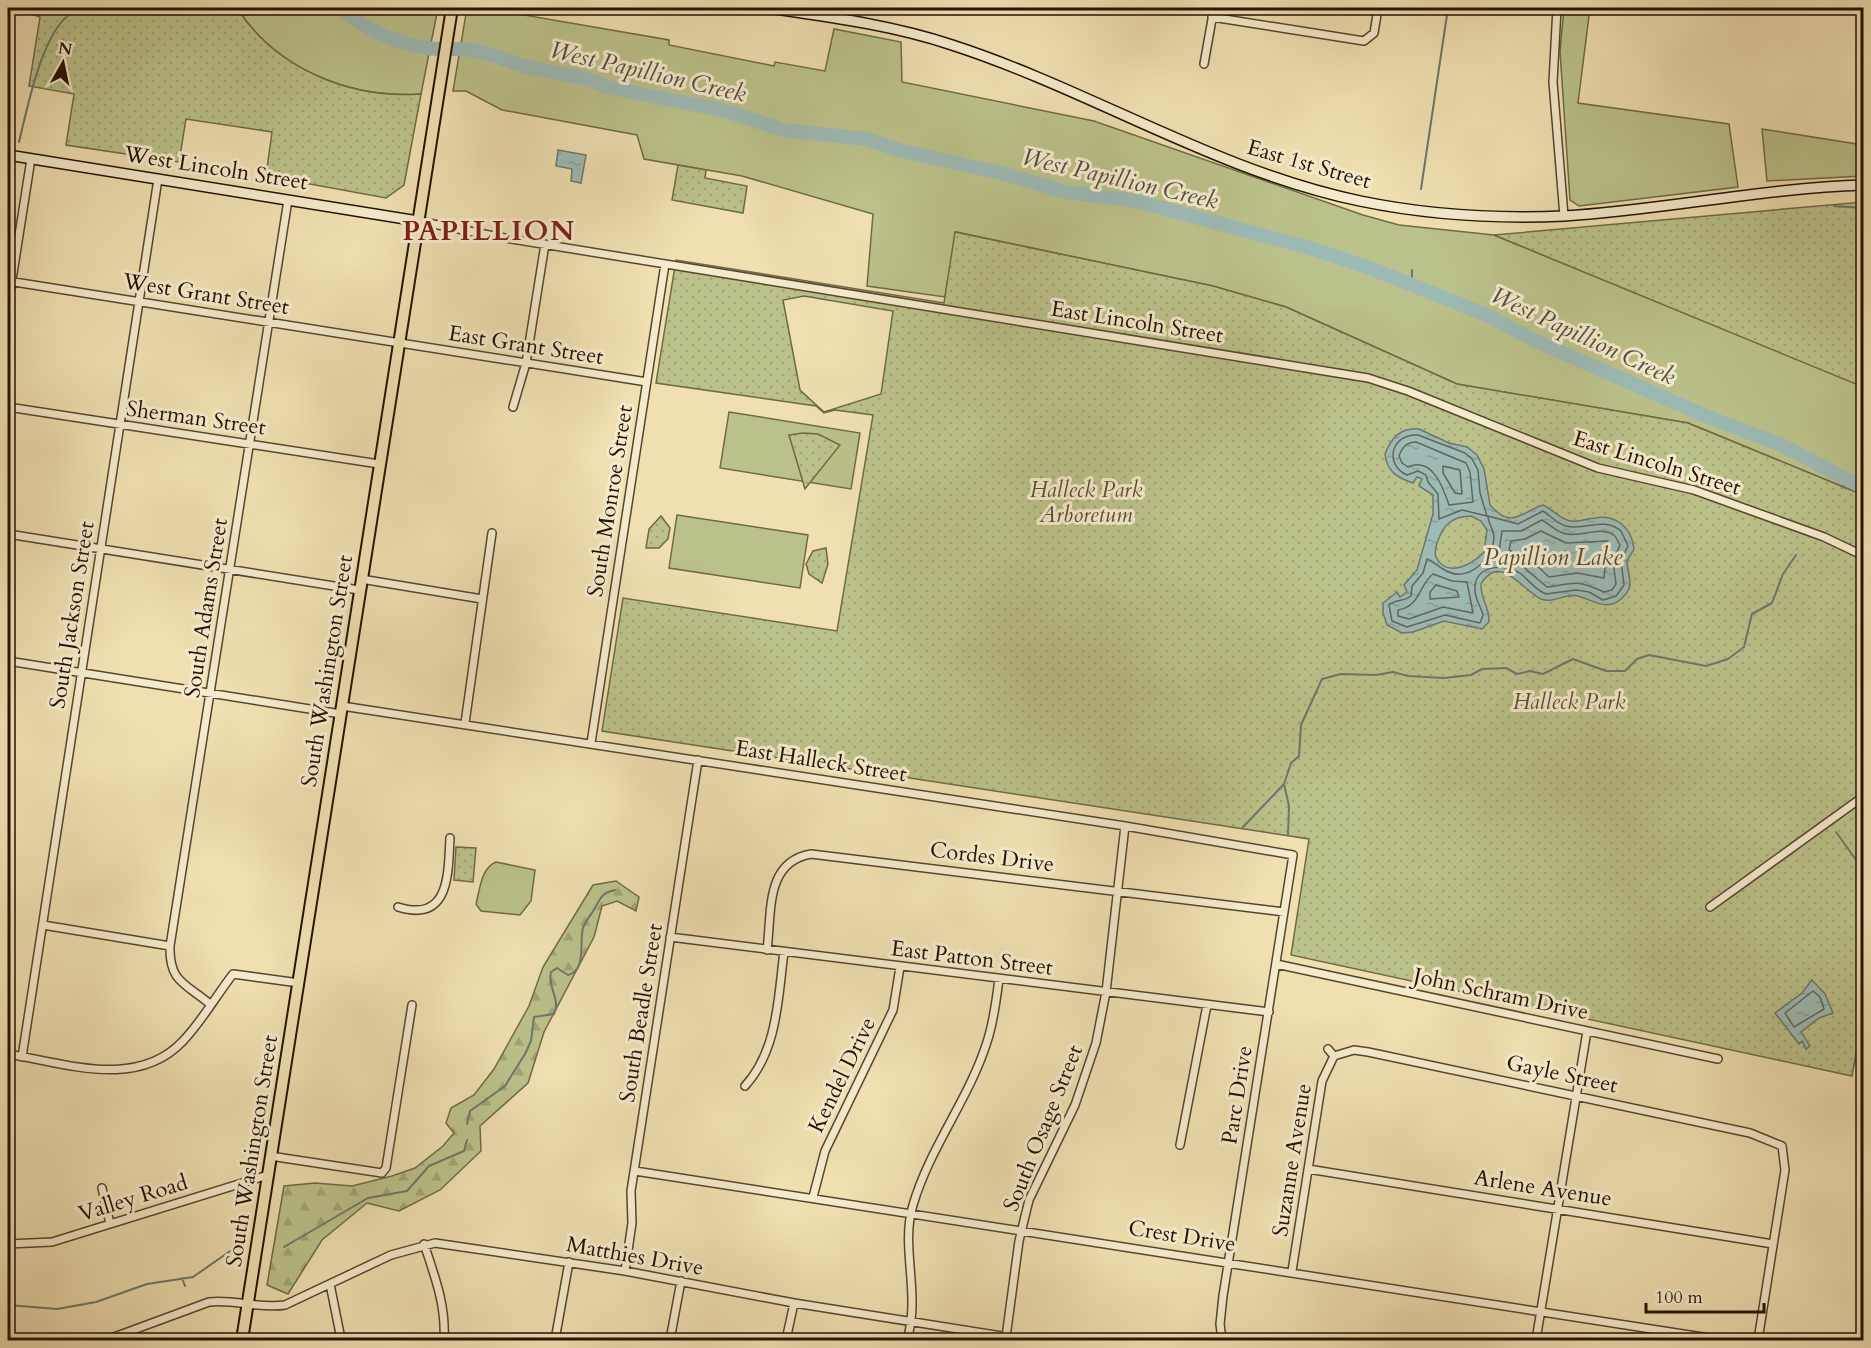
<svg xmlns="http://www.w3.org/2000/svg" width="1871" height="1348" viewBox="0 0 1871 1348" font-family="Cardo,serif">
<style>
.green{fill:#bbc18a;stroke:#6f6a46;stroke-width:1.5}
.forest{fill:url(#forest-firs);stroke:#6f6a46;stroke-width:1.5}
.park{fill:url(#park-dots);stroke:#6f6a46;stroke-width:1.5;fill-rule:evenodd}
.water{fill:url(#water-ripples);stroke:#6c776d;stroke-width:1.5;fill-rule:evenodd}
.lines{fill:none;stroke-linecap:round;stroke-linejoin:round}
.shore{stroke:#60665c;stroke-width:1.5}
.stream{stroke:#6c776d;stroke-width:2}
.river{stroke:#9dbab5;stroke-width:14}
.street-casing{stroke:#56452e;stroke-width:10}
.secondary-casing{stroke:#231202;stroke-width:12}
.primary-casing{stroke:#231202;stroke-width:14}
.street{stroke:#f5eacc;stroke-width:7}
.secondary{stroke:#f5eacc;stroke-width:9}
.primary{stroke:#efdfb1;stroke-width:10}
.labels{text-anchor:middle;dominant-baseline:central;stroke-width:6;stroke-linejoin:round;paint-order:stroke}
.street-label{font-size:22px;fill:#231202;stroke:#f5eacc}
.park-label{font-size:22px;font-style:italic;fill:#584f32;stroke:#f5eacc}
.water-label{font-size:24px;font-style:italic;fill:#4e4d41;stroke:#f5eacc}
.district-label{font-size:28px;font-weight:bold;letter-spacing:1.5px;fill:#7a1f14;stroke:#f5eacc}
</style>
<defs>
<pattern id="forest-firs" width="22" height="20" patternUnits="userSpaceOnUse" patternTransform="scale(1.5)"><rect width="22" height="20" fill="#bbc18a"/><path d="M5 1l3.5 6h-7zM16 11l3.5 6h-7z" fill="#a0a575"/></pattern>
<pattern id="park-dots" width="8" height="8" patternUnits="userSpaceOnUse" patternTransform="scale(1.5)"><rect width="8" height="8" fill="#bbc18a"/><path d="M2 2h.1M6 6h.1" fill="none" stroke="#a0a575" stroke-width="1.8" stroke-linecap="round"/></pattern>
<pattern id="water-ripples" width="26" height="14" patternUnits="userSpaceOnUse" patternTransform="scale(1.5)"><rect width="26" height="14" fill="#9dbab5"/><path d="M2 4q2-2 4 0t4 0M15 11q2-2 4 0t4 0" fill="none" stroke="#879f9a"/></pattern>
</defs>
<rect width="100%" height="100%" fill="#efdfb1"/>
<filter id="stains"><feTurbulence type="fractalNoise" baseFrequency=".00333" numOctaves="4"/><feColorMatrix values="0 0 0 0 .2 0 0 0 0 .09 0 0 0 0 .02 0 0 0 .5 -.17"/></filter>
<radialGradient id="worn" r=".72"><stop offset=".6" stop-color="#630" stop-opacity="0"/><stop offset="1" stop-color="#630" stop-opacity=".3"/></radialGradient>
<!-- green -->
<path class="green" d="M237,8H438L421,94C350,99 276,69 237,8Z
M467,8H519L518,14L669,40V45L774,66L775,62L825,71L834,29L901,42L902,82L1094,121L1363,215L1399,225L1494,235L1850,381L1863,357V495L1688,423L1457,384L1286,307L1213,286L956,232L945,297L867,286L873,214L742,176L644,159L637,135L502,110L466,91H453Z
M1564,8H1590L1578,103L1729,124L1738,187L1579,206L1570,200L1560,51Z
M1762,129L1863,145V176L1767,181Z
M729,412L860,433L851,489L720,468Z
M677,515L808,535L800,588L669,568Z
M496,862L535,870L531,901L520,915L481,911L476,904C480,889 481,868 496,862Z"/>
<!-- forest -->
<path class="forest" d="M616,881L639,897L636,911L617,901L602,906L594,937L544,1032L528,1083L480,1126L481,1151L440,1190L399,1211L367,1203L322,1240L288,1294L267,1285L284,1186L315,1183L352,1186L392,1176L415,1168L443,1146L454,1133L446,1123L451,1108L474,1095L494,1069L529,1006L543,967L593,885Z"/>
<!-- park -->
<path class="park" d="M14,8H237C276,69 350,99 421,94L404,185L386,198L266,176L272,132L186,119L179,162L66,145L74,94L29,86L40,17Z
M678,165L706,170L705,178L747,186L743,213L672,200Z
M1863,202V387L1494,235Z
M955,232L1213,286L1286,307L1457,384L1688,423L1863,495L1864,1012L1852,1076L1291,955L1309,839L602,731L623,598L837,631L873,415L835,410L824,413L816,406L656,383L676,260L944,303ZM804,296L893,311L881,394L824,412L800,390L783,300Z
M803,433L818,434L840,445L805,489L789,435Z
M661,516L670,528L668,539L659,548H646L649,529Z
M826,548L828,564L822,583L809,574L806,564L813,551Z
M456,847L476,848L473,882L454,880Z"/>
<!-- water -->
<path class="water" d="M558,150L586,155L581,183L571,181L572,169L556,166Z
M1419,429L1449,443L1467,447L1477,455L1484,469L1490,505C1512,530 1521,512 1543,505C1553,509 1560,520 1571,521C1580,522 1586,519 1595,518C1616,514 1632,528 1634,549L1627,561C1627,569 1630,576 1630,584C1630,588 1627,593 1624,596C1609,614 1591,599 1578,596C1566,593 1553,604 1541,599C1525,593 1500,551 1481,584C1480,598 1490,608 1489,622L1482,629L1444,621L1413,632L1402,633L1387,625L1383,613V603L1397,592L1400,597L1407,592L1404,585L1417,570L1433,514V495L1419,486L1422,479L1417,477L1413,483C1398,478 1387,472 1385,454C1391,438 1401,427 1419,429ZM1471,516L1481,521L1487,530L1484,552C1473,564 1447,579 1436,557C1434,552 1436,547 1437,543C1443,525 1452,516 1471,516Z
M1812,980L1825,994L1833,1013L1819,1018L1801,1032L1810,1046L1806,1049L1802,1041L1799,1044L1775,1013L1802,993Z"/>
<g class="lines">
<!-- shore -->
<path class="shore" d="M1418,435L1465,453L1472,459L1478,470L1480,493L1487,516L1462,510L1439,519L1438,494L1428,482L1426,475L1418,471L1407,475C1383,464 1392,433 1418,435Z
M1416,442L1466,463L1470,472L1473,502L1449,505C1443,487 1432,456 1408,467L1402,463L1399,456C1402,447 1407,442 1416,442Z
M1443,466L1460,470L1462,494L1455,493L1443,473Z
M1543,511C1551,516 1557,524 1566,526C1586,531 1603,516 1621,531L1628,546L1621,561L1624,585L1616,596L1603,600L1589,592L1576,590L1546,594C1535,590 1529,580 1520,573C1505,563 1475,565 1475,588C1474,598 1481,606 1483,615L1480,623L1445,615L1407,627L1392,621L1389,605C1396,599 1403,602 1411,596L1412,586L1423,573L1427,559C1434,561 1441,570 1451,573C1471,579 1493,558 1494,538C1494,530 1488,523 1488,516L1518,524Z
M1542,520C1551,525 1557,533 1567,534C1584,537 1601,525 1615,536L1620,545L1613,561L1616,584L1612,590L1604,592C1576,579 1576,583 1547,587L1520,564L1498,559L1502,531H1521Z
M1541,531L1566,543L1608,541L1604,578L1577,573L1549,577L1532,561L1509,550L1511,541L1525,539Z
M1433,574L1452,581L1467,582L1473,613L1443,607L1409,619L1398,616V610C1421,606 1418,586 1433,574Z
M1436,585L1457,591L1459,597L1430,599V592Z
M1813,991L1820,997L1824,1009L1794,1027L1785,1013Z"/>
<!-- stream -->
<path class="stream" d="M19,142C27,109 42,34 69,15
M1421,189L1448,8
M1834,206L1864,208
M1412,270V285
M1842,488L1848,480
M1284,784L1289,806L1288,835
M1243,827L1284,784L1291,763L1299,756L1301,725L1322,679L1341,674L1376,675L1393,672L1408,676L1444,678L1471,675L1482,669L1506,668L1517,674L1530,671L1543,674L1573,659L1606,671H1625L1637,659L1649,655L1706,666L1728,659L1744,647L1752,614L1772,603L1783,574L1796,555
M1836,832L1864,871
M467,1124L470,1111L505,1086L525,1054L531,1041L534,1017L554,1014C561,999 547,987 551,972L557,968L568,975C587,971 579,941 583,928C586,920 591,915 595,908C601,897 602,893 615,890
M284,1247L368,1198L407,1191L429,1166L464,1151L467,1140
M182,1278L185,1286
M8,1305L57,1309L96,1302L147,1284L193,1277L236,1247"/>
<!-- river -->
<path class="river" d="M341,8C365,30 395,43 428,48C441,50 455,48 469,50C493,53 513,64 536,69C561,75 584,75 607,87L726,111L784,130L865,139L902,151L1005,174L1066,192L1136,201L1313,249L1370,268L1484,314L1536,341L1708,417L1781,445L1864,488"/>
<!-- street casing -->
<g class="street-casing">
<path id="street" d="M1557,8L1553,82L1564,216
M1212,17L1364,41L1374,33L1378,8
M1204,64L1214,8
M418,221L499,237L1368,378L1408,391L1598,468L1694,490L1824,537L1864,556
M8,281L647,382
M8,305L31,159
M8,407L379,464
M513,407L526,363L545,244
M8,534L359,590
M361,579L482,599
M8,661L341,714
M342,706L1125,826L1293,855L1223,1296L1220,1324L1222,1340
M465,723L492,533
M591,743L665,264
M398,907C450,923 448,874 450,838
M1710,907L1864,796
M43,925L170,946
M670,937L1269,1012
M767,950C772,911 765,862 811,854L1284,912
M1276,964L1718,1059
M210,1004C185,983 169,982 170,946L288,200
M1328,1049L1334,1056
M8,1054C65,1063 137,1090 183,1041C202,1021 216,996 233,974L299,983
M1334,1056L1354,1050L1368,1052L1750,1133L1782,1146L1785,1170L1758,1340
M22,1057L158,179
M745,1086C778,1050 778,997 784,952
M1180,1145L1207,1005
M270,1156L382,1173L386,1168L412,1005
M1308,1169L1773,1244
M635,1171L1722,1340
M102,1188L110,1224
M813,1197L825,1151L893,1010L900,967
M8,1244L52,1242L268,1175
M424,1244C435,1277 446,1305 444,1340
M625,1271L632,1223L631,1191L698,760
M1292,1271L1322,1081L1334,1056
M330,1284L340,1334
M1006,1337L1019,1241L1029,1200L1075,1105L1096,1043L1106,992L1125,826
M106,1340L209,1302C235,1299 259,1309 285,1305L391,1255L435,1243L625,1271L794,1303L1027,1340
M555,1340L569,1262
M670,1340L681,1281
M786,1340L794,1303
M907,1340C921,1293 900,1248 913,1205C930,1147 969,1099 987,1042C994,1021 996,1001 999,979
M1536,1340L1587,1031"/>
</g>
<!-- secondary casing -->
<g class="secondary-casing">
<path id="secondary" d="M768,8C830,17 892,25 952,45C1091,90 1216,171 1360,201C1428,215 1495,219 1564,216C1664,210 1763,188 1864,185
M8,155L418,221"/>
</g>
<!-- primary casing -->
<g class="primary-casing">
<path id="primary" d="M242,1340L452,8"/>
</g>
<!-- street -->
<use href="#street" class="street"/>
<!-- secondary -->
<use href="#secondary" class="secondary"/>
<!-- primary -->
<use href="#primary" class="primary"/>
</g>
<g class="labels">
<!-- street labels -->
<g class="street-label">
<text transform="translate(1309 164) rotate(16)">East 1st Street</text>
<text transform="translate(216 168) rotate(9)">West Lincoln Street</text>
<text transform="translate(206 294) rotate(9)">West Grant Street</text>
<text transform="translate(1137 322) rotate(9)">East Lincoln Street</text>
<text transform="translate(526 345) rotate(9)">East Grant Street</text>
<text transform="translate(196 418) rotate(8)">Sherman Street</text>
<text transform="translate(1657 463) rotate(17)">East Lincoln Street</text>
<text transform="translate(610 501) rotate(-81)">South Monroe Street</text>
<text transform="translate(206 608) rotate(-81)">South Adams Street</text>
<text transform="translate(72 615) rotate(-81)">South Jackson Street</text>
<text transform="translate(327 671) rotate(-81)">South Washington Street</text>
<text transform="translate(821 761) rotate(9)">East Halleck Street</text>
<text transform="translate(992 857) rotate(7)">Cordes Drive</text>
<text transform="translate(972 958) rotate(7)">East Patton Street</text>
<text transform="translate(1501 994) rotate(12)">John Schram Drive</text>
<text transform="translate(641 1013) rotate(-81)">South Beadle Street</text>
<text transform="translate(1562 1074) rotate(12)">Gayle Street</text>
<text transform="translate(842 1075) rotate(-64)">Kendel Drive</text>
<text transform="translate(1237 1095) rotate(-81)">Parc Drive</text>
<text transform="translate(1043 1128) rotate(-68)">South Osage Street</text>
<text transform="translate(252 1151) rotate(-81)">South Washington Street</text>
<text transform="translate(1292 1160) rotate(-81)">Suzanne Avenue</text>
<text transform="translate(1543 1188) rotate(9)">Arlene Avenue</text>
<text transform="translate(133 1198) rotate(-17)">Valley Road</text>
<text transform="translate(1182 1236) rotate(9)">Crest Drive</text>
<text transform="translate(635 1256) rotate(10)">Matthies Drive</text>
</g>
<!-- park labels -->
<g class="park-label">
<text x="1086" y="490">Halleck Park<tspan x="1086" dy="25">Arboretum</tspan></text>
<text x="1569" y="702">Halleck Park</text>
</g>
<!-- water labels -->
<g class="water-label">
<text transform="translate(648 72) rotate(13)">West Papillion Creek</text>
<text transform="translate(1120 179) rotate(13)">West Papillion Creek</text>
<text transform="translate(1583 336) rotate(25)">West Papillion Creek</text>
<text x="1553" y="557">Papillion Lake</text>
</g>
<!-- district labels -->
<g class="district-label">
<text x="489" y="231">PAPILLION</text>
</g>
</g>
<!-- margin -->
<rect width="1871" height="1348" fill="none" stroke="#efdfb1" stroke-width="30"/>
<rect x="9" y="9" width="1853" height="1330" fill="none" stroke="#231202" stroke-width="3"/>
<rect x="15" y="15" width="1841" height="1318" fill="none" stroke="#231202" stroke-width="1.5"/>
<!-- north arrow -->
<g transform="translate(63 63) rotate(9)" stroke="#f5eacc" stroke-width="4.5" paint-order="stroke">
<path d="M0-4.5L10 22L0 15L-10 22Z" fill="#231202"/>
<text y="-9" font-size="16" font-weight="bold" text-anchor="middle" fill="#231202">N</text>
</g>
<!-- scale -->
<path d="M1646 1303v9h118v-9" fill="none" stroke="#231202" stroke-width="3"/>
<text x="1655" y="1303" font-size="18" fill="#231202" stroke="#f5eacc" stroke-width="4.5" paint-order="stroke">100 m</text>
<rect width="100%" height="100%" filter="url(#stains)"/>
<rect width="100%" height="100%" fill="url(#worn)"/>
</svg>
